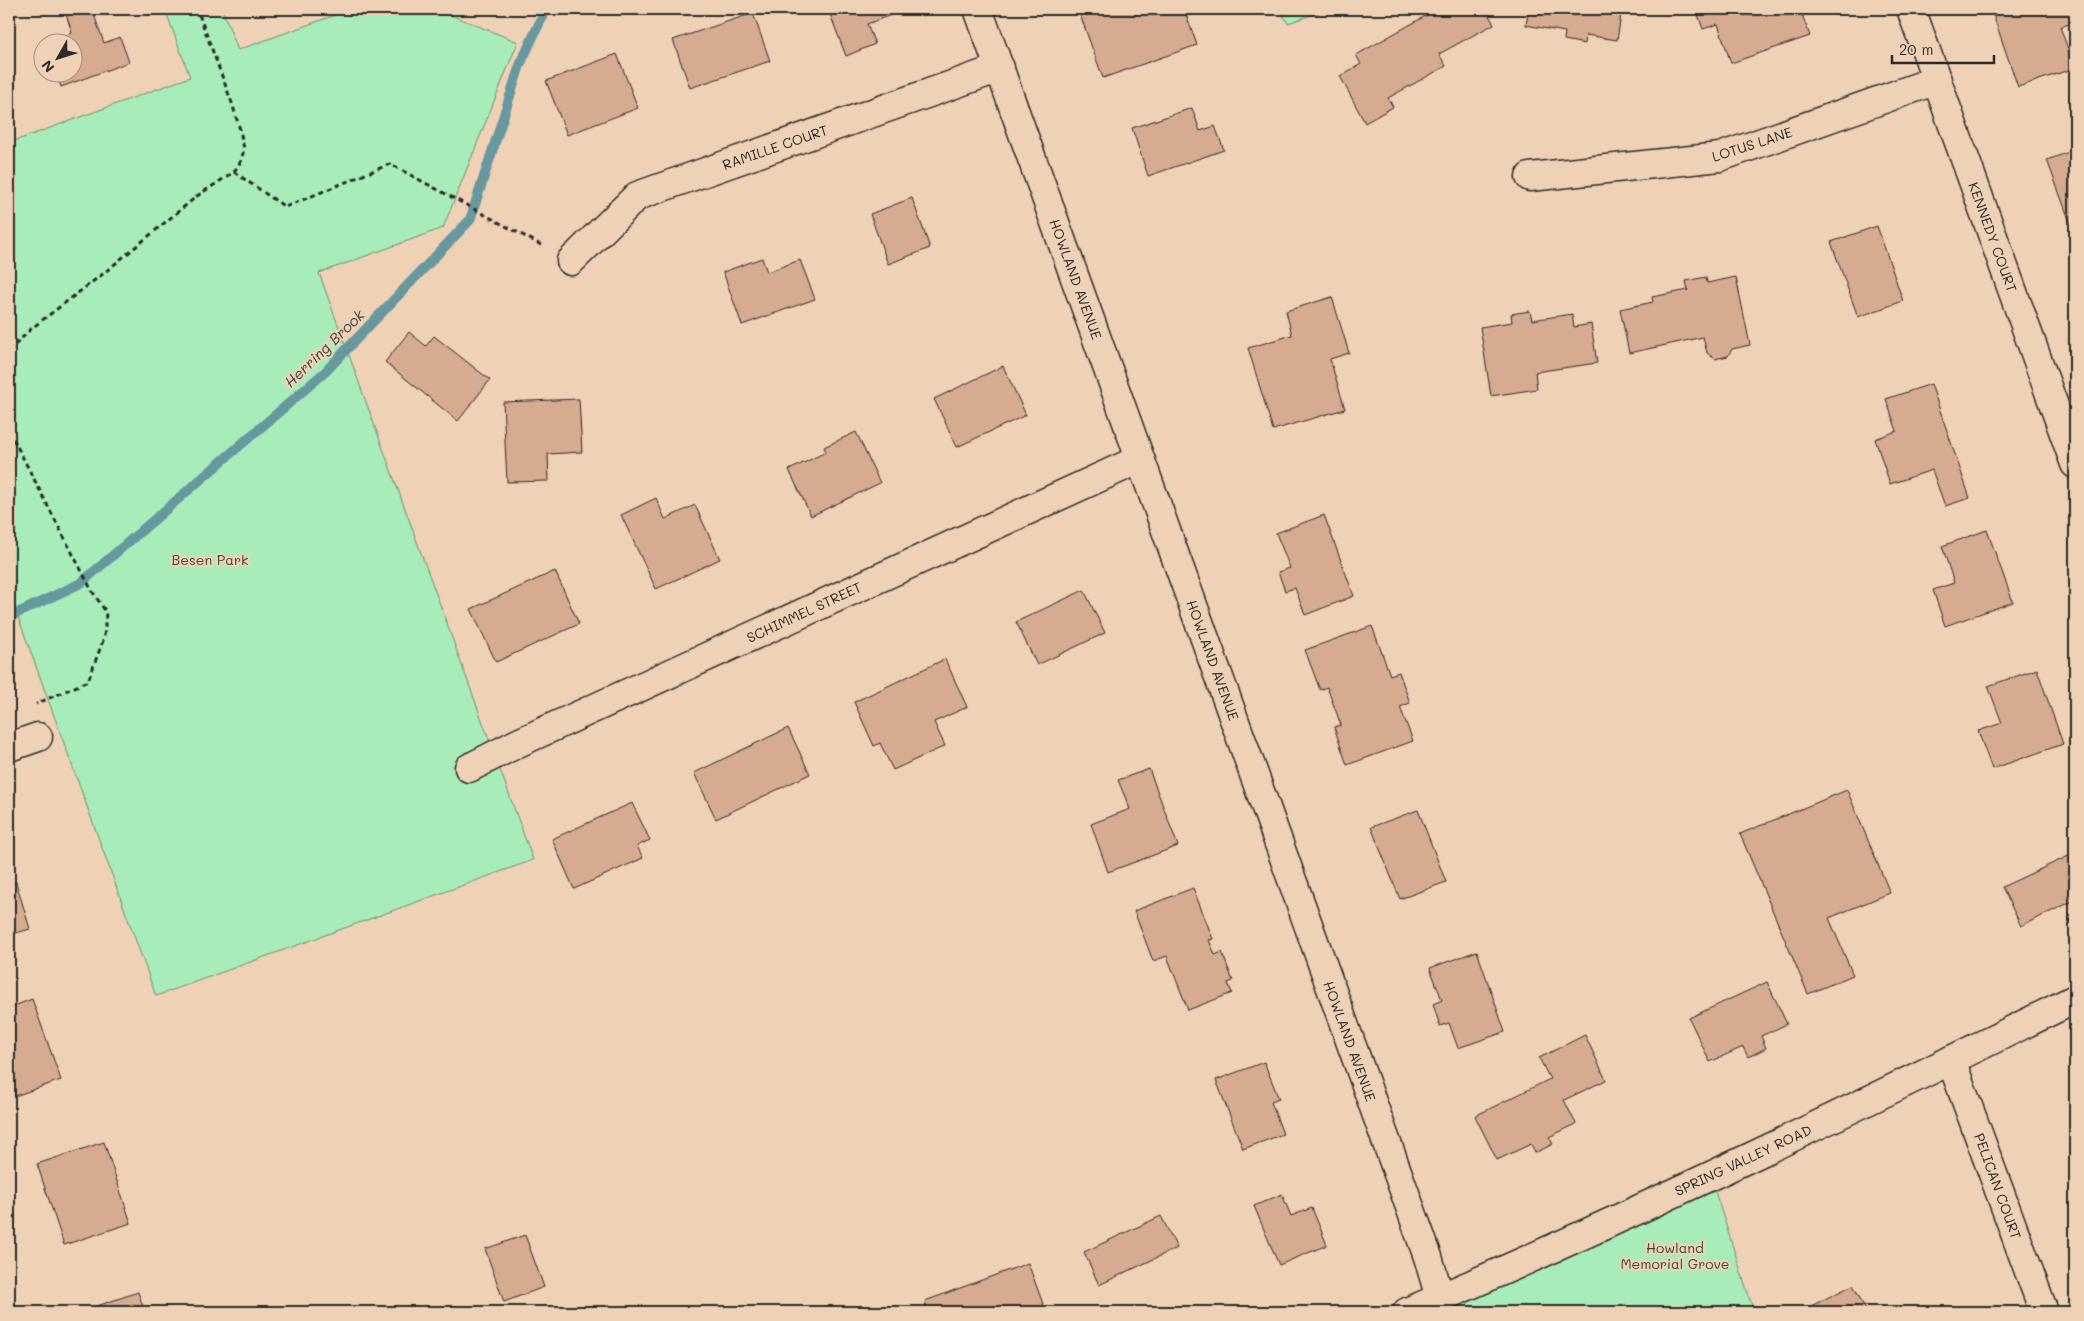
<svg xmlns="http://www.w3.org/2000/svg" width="2084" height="1321" viewBox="0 0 2084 1321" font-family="Mali,sans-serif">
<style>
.green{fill:#a8edb9;stroke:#6a8c72}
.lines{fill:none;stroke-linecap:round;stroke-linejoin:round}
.stream{stroke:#68989f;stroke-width:10}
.building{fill:#d6ab8f;stroke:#2b2b2b}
.minor-casing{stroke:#2b2b2b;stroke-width:31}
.tertiary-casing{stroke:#2b2b2b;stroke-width:31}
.path{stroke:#2b2b2b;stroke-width:3;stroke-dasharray:5 4;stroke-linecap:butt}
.minor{stroke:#efd2b5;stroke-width:28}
.tertiary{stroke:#efd2b5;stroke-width:28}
.labels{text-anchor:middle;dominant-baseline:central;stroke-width:4;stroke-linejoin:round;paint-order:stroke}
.street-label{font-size:14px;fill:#2b2b2b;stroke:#efd2b5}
.park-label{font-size:14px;fill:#3e4840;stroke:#efd2b5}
.water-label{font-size:15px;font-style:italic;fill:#3a4648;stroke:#efd2b5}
</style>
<rect width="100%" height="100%" fill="#efd2b5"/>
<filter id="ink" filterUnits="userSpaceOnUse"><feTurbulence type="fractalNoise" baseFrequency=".02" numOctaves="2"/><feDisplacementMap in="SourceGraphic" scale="10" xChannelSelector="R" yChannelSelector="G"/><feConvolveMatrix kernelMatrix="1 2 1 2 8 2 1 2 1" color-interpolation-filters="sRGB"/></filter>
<g filter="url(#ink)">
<!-- green -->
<path class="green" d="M165,9H222L238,50L352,9H436L518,42L443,228L319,273L533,860L156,996L9,592V143L190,77Z
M1279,9H1329L1288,23Z
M1710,1176L1754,1312H1445L1440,1298Z"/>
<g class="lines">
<!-- stream -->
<path class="stream" d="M9,617L81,583L325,372L470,220L520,65L546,9"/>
</g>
<!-- building -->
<path class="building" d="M79,9H92L104,43L120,37L129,62L61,87L56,72H72V42H46L72,33L66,14Z
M828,9H907L867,24L875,44L846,56Z
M1078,9H1184L1197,45L1103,78Z
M1438,9L1440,12L1447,9H1485L1494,24L1439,54L1446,66L1388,98L1393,107L1365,123L1340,76L1361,64L1356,55Z
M1529,9H1622L1617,40L1586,35L1585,44L1564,40L1565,32L1526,25Z
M1696,9H1800L1810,36L1731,63L1718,24L1703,29Z
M1991,9H2072L2075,22L2060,27L2075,68L2018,87Z
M753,13L770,61L690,88L673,40Z
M617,54L638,108L567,135L546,81Z
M1192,108L1200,131L1215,126L1224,150L1148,176L1132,128Z
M2075,150V232L2074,233L2047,160Z
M912,198L930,248L888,264L870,214Z
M1877,226L1903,301L1858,317L1831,242Z
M762,258L767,272L800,260L815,299L742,325L723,272Z
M1706,277L1707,283L1736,277L1750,345L1732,349L1728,356L1715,359L1707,353L1703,337L1629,353L1620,309L1653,302L1652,297L1688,290L1686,281Z
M1332,297L1349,353L1330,359L1345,409L1273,430L1248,348L1292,335L1286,311Z
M1530,311L1532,320L1572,314L1574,327L1591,324L1597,363L1535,372L1537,389L1491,396L1480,327L1512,322L1511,314Z
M409,332L426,346L434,336L490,380L458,421L385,362Z
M1003,366L1026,415L957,447L934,399Z
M1931,384L1970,498L1945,506L1932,470L1890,484L1875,439L1897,431L1886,399Z
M579,399L582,452L548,454L549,481L507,482L503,402Z
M856,432L880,483L811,516L789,470L826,452L824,447Z
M656,498L665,519L695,505L720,559L656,589L621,515Z
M1324,515L1354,596L1305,615L1295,588L1285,591L1278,572L1290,568L1276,533Z
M1987,530L2013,602L1945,626L1933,590L1954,583L1942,546Z
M555,571L579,624L496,662L471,609Z
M1084,590L1105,633L1037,665L1016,622Z
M1372,626L1390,675L1399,672L1410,703L1400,707L1413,741L1347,765L1334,727L1341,725L1327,687L1320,690L1305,650Z
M945,659L967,707L934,722L945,746L893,770L880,743L874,746L854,702Z
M2037,669L2063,744L1992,769L1978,731L2002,723L1988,686Z
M788,728L810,774L716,819L694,773Z
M1149,769L1178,846L1108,872L1091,824L1130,809L1118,780Z
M1847,790L1890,893L1829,918L1853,975L1808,994L1740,834Z
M632,803L650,840L637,846L643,858L574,889L552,839Z
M1418,810L1446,882L1400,899L1371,827Z
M2075,853V900L2021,926L2002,887Z
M16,882L30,929L9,935V884Z
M1193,888L1213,939L1209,940L1215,955L1222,952L1233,981L1228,983L1232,993L1188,1010L1167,956L1153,961L1134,911Z
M1477,951L1505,1032L1458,1048L1449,1023L1440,1026L1433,1004L1442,1000L1430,968Z
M1767,982L1787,1024L1761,1036L1766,1048L1748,1057L1743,1047L1710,1062L1689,1018Z
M32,999L61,1080L15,1096L9,1080V1008Z
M1585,1035L1606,1080L1564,1100L1576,1124L1549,1137L1553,1144L1535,1153L1531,1144L1497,1160L1475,1116L1550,1079L1539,1058Z
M1264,1062L1279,1099L1271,1102L1283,1134L1243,1149L1216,1080Z
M104,1142L131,1223L64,1245L37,1164Z
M1282,1194L1291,1216L1312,1208L1327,1245L1279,1265L1254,1206Z
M1161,1216L1177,1248L1099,1285L1084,1252Z
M525,1235L544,1287L504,1302L485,1249Z
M1028,1263L1046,1312H929L925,1301Z
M1853,1285L1867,1312H1799Z
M138,1292L145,1312H86L85,1310Z"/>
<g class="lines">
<!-- minor casing -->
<g class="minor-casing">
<path id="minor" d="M1911,9L2075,464
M1530,177L1720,157L1937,80
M571,261L637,196L1000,68
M9,747L38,737
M469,768L518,743L1140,459
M1951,1060L2044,1312"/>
</g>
<!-- tertiary casing -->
<g class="tertiary-casing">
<path id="tertiary" d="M978,9L1428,1257L1440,1298
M1407,1312C1634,1216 1855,1108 2075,999"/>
</g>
<!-- path -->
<path class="path" d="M234,172L285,207L390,164L543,246
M9,351L32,328L104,273L197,196L234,172L241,161L244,149L240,130L232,103L197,9
M9,431L92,591L106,612L104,638L88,681L36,704"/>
<!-- minor -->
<use href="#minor" class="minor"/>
<!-- tertiary -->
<use href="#tertiary" class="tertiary"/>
</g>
</g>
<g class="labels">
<!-- street labels -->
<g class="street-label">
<text transform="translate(1752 144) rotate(-18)">LOTUS LANE</text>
<text transform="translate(775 147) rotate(-19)">RAMILLE COURT</text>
<text transform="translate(1993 237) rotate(70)">KENNEDY COURT</text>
<text transform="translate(1076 279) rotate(70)">HOWLAND AVENUE</text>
<text transform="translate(804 612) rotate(-25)">SCHIMMEL STREET</text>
<text transform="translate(1213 660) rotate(70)">HOWLAND AVENUE</text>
<text transform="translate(1350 1041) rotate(70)">HOWLAND AVENUE</text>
<text transform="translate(1743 1160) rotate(-25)">SPRING VALLEY ROAD</text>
<text transform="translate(1998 1186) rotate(70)">PELICAN COURT</text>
</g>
<!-- park labels -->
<g class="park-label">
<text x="210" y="559">Besen Park</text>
<text x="1675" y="1247">Howland<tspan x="1675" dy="16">Memorial Grove</tspan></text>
</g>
<!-- water labels -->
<g class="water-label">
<text transform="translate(324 348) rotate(-44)">Herring Brook</text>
</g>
</g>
<!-- margin -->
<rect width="2084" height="1321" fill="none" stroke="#efd2b5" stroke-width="30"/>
<rect x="15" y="15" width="2054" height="1291" fill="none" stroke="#2b2b2b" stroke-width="2" filter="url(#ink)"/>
<!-- north arrow -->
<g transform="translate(58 58) rotate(231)"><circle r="24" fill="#efd2b5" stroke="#a18f7e"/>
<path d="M0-4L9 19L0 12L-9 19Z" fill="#2b2b2b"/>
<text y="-8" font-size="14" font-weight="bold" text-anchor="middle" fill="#2b2b2b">N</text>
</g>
<!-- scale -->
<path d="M1892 55v8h102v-8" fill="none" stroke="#2b2b2b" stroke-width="2.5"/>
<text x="1899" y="55" font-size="15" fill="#2b2b2b" stroke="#efd2b5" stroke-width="4" paint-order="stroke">20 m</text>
</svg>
